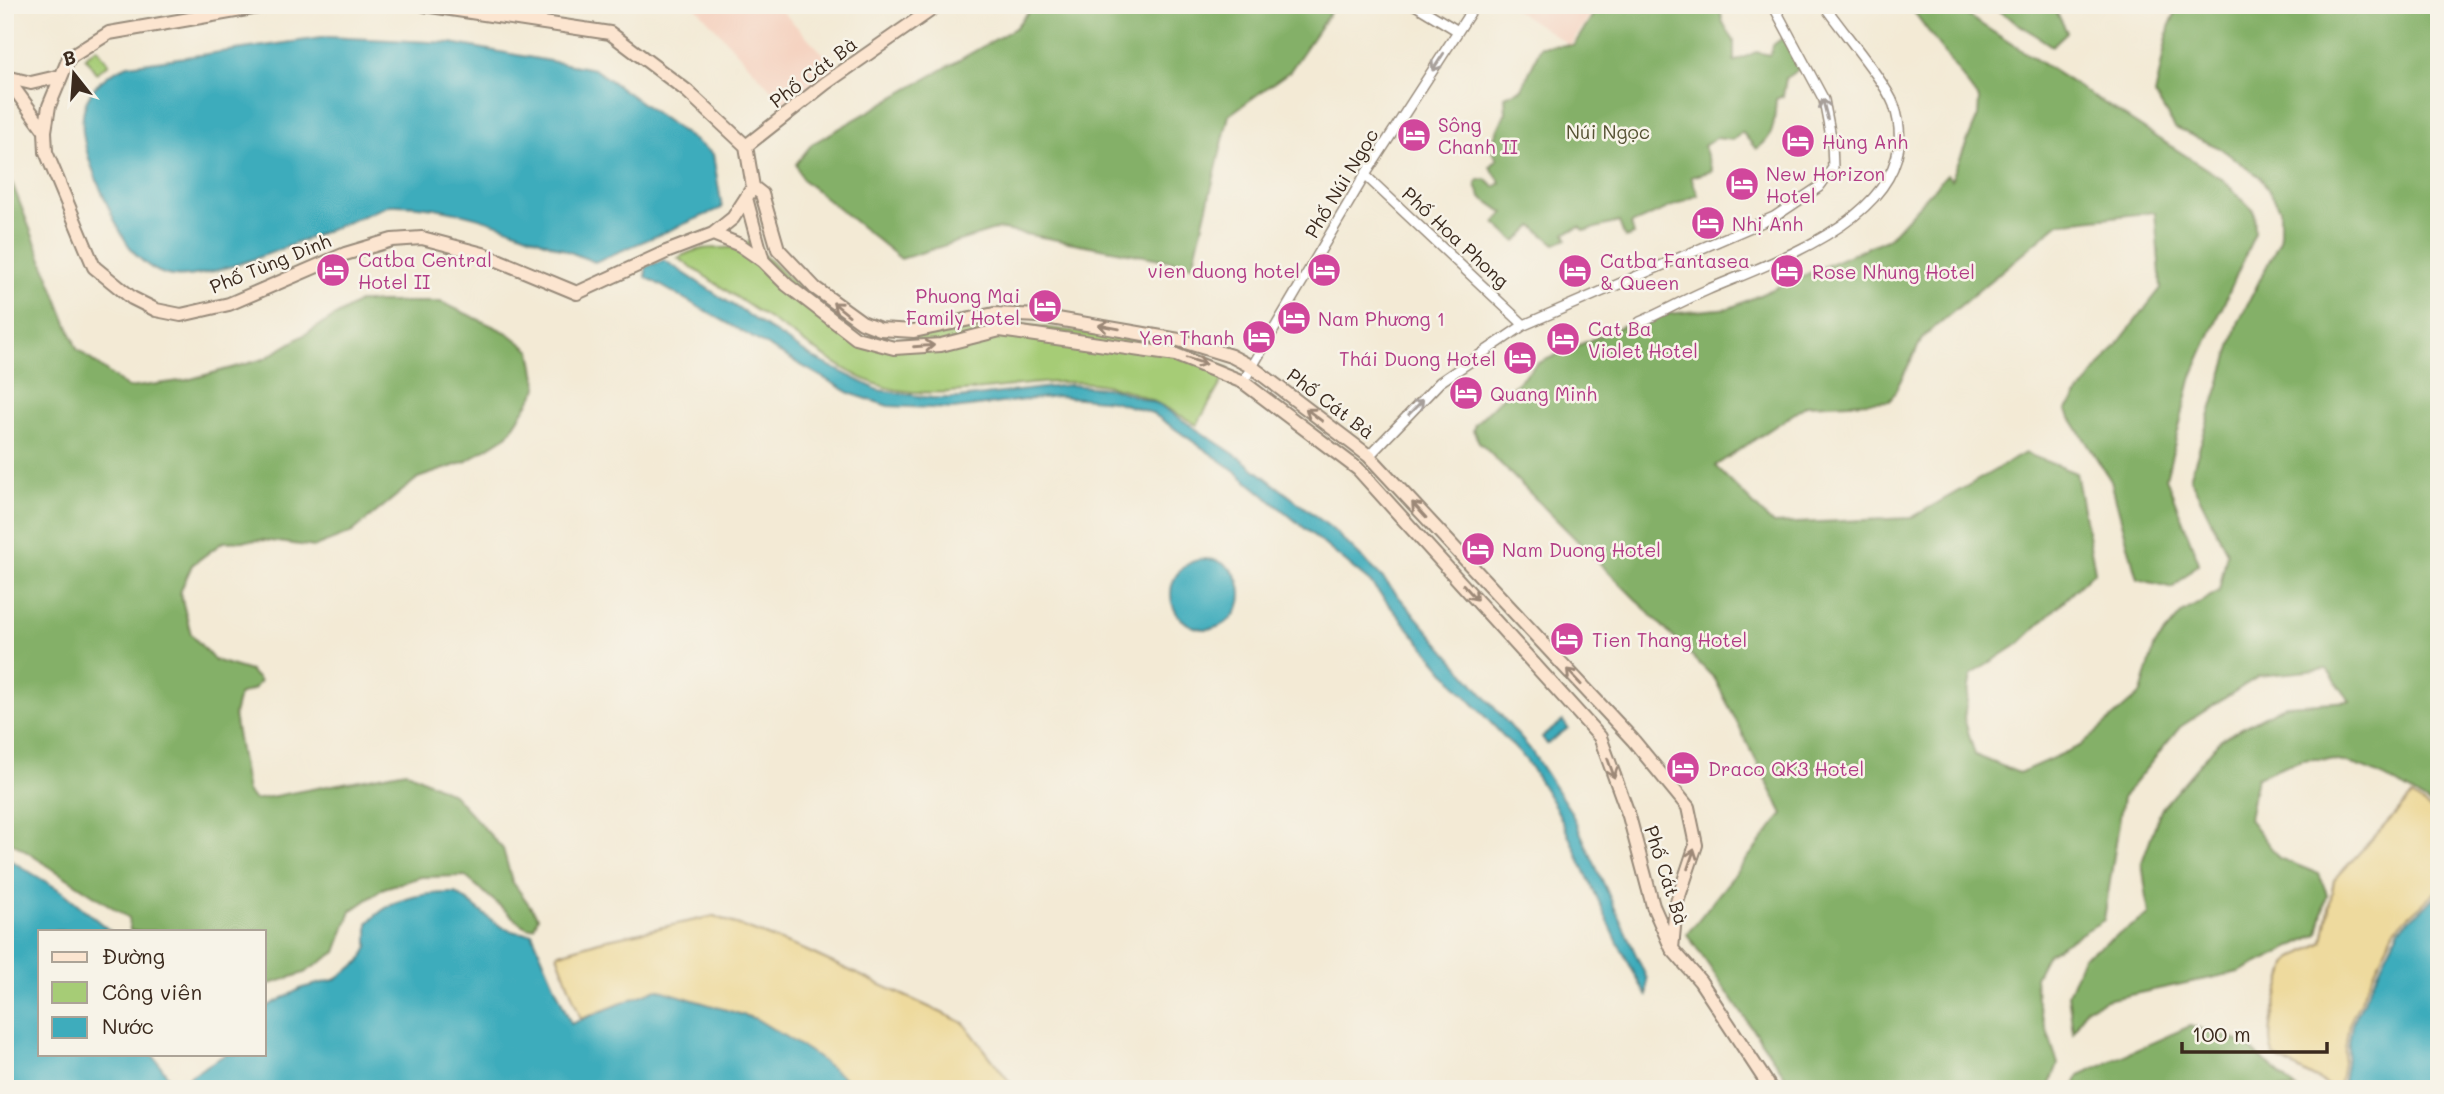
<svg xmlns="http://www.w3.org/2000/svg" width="2444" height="1094" viewBox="0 0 2444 1094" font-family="Mali,sans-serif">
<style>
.built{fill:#f5d3c1}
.green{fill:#a6cc76;stroke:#707b4a;stroke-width:2}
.forest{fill:#84b067;stroke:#606d42;stroke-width:2}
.sand{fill:#eeda9e;stroke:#94825e;stroke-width:2}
.water{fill:#3eacbc;stroke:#3c6b6d;stroke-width:2}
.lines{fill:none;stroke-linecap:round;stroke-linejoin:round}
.street-casing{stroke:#978a7a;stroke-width:12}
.secondary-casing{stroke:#978a7a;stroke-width:16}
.street{stroke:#fff;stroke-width:9}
.secondary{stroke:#fce5d0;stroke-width:12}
.oneway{stroke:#a79f9a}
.oneway2{stroke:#9c8877}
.labels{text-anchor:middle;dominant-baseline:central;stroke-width:5;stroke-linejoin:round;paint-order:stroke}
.street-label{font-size:19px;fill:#3b2a1e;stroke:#f7f3e8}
.hotel-label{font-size:19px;fill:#b23c85;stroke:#f7f3e8;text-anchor:start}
.park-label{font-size:19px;fill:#565234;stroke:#f7f3e8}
</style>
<rect width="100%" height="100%" fill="#f7f3e8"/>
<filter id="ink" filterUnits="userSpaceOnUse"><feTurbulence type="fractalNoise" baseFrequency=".0143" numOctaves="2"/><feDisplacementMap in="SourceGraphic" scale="14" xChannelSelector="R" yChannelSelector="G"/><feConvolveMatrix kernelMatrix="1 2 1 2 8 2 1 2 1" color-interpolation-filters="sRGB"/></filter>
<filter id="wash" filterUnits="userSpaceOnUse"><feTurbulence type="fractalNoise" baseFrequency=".00686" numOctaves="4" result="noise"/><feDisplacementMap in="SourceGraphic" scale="28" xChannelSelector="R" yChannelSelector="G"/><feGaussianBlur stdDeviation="1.57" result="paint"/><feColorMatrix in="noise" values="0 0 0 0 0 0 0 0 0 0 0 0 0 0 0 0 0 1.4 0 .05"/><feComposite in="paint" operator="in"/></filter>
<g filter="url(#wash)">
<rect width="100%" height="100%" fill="#f3ead5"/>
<!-- built -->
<path class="built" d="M694,5H776L838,69L787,107Z
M1508,5H1597L1570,45Z"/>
<!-- green -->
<path class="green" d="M97,48L109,64L96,73L85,57Z
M749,242L836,321L852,331L865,348L891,339L952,334L1002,322L1162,343L1193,351L1229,369L1197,425C1169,409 1142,393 1110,386C1039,372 968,401 897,390C860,384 820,353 789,332C752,308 715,283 678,258C708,240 726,255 749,242Z"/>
<!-- forest -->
<path class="forest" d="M1034,5H1335L1290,71L1229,115L1193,265L998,229L901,259L802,179L796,164L812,144L1015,28Z
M1599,5L1609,11L1617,5H1720L1722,21L1734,41V62L1756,52L1770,55L1773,45L1784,37L1802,67L1786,78L1783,96L1776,99C1774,120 1776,137 1756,149L1742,132L1733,140L1716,138L1704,146L1712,171L1691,177L1698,195L1631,224L1634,235L1625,238L1619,222L1584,231L1580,227L1565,233L1567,239L1555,244L1533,226L1516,242L1495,223L1504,213L1481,197L1476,185L1478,180L1486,179L1494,187L1501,183L1490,167L1497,159L1490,146L1506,112L1505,96L1522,89L1541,46L1574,45Z
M1909,5H1951L2222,179L2254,211L2255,233L2192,376L2166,478L2199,563L2173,588L2137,579L2111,481L2066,410L2161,288L2155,212L2059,223L1923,337L1890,401L1807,405L1715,466L1773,524L1911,518L2025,453L2076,473L2095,571L2020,643L1971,675L1964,718L1975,755L2019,773L2080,746L2141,693L2155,645L2182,613L2219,591L2227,552L2190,478L2239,321L2280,240V208L2260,177L2220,148L2175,128L2155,95L2169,27L2179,5H2439V810C2400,784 2352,753 2303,760C2288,763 2271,772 2257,777L2249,819L2279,858L2319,874L2327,894L2318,934L2239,972L2106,1000L2086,1008L2073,1033L2068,994L2083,957L2149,915L2142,862L2161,809L2221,739L2285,705L2350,701L2327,669L2259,676L2180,727L2123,797L2104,920L2047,954L2035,977L2037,999L2058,1064L2048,1089H1794L1687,934L1783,814L1715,679L1479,442L1473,430L1475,424L1536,364L1631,322L1656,315L1730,308L1889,238L1947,174L1951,180L1978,116L1979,100Z
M1990,5H2053L2067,32L2052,46Z
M5,165L77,349L128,388L187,380L264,359L359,302H441L508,333L531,351L538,388L508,435L465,462L418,478L351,533L315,547L263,540L223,542L192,565L180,592L191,634L214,660L250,671L260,681L254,689L239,695L234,715L247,792L254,800L406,771L453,794L503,849L512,881L538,917L534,927L528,928L521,924L465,876L421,877L384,888L351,911L336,952L304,973L264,986V931H130L129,918L5,838Z
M2190,1026L2244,1043L2296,1089H2074L2079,1075Z"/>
<!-- sand -->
<path class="sand" d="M2412,796L2439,815V889L2395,929L2349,1024L2339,1089H2335L2275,1057C2261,1038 2281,987 2287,965L2291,959L2323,942L2334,880Z
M714,916L807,951L964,1023L1015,1089H856L810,1052L756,1019L657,989L581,1019L557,954L599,941Z"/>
<!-- water -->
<path class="water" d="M328,37L451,43L594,69L713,154L722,208L595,262C527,236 464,203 390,205C347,221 207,287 167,275C131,264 117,226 103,195C81,143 62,92 128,65Z
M664,260L815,359L878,390L932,398H959L1069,385L1114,389L1158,404L1240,458L1331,528L1381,576L1530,749L1571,812L1647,979V997L1618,943L1556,808L1527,761L1461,691L1370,582L1230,467L1152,413L1113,401L1057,396L953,409L888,406L852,394L646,277V267Z
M1171 594a35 35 0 1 1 70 0a35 35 0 1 1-70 0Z
M1563,721L1568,728L1547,744L1542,737Z
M5,857L63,892L110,931H40V1054H152L172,1082L182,1081L226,1054H264V1008L302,988L334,980L361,961L368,947V923C390,898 423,892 455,893C480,906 499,937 532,933L571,1024L657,989L756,1019L810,1052L859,1089H5Z
M2439,894V1089H2342L2352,1024L2399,929Z"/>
</g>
<g filter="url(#ink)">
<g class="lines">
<!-- street casing -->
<g class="street-casing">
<path id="street" d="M1415,5L1458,31
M1365,175L1524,325
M1640,322C1663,312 1684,300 1707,290C1779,259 1930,211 1894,105C1885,81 1841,30 1824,5
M1243,382L1365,175L1475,5
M1369,456L1440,382L1524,325L1774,217L1819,187L1833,168L1832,142L1824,100L1773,5"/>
</g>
<!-- secondary casing -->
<g class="secondary-casing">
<path id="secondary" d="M270,5L109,33L69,58L49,106L45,131L46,152L94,267L132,298L156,310L181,315L229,304L345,254L392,240L422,238L483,254L577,293L666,252L713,234L733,218L746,198
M424,5L610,33L687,91L746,146
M938,5L826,83L746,146L753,187L762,194L778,249L815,288L862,322L880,329L914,331L994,314L1040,316L1179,340L1231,356L1252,367L1369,456L1633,740L1688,807L1696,845L1676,905L1672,949
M5,76L45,131
M6,77L31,83L61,76
M753,187L746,198L763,261L787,285L856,338L894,348L941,345L1000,330L1176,355L1243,382L1358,469L1600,737L1629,816L1653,906L1672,949L1700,981L1771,1089
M713,234L740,245L763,261"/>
</g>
<!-- street -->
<use href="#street" class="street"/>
<!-- secondary -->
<use href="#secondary" class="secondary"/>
</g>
<!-- one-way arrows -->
<defs><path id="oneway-shaft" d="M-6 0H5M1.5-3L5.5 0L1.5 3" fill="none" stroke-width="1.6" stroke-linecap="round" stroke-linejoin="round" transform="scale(1.75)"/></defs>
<g class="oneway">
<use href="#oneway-shaft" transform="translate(1438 62) rotate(123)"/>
<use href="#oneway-shaft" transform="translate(1825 109) rotate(-104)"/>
<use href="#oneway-shaft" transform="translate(1416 407) rotate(-46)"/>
</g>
<g class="oneway2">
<use href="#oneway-shaft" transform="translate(841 309) rotate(-141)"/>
<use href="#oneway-shaft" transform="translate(1109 327) rotate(-170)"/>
<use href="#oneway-shaft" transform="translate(924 346) rotate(-4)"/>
<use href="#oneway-shaft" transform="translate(1196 361) rotate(18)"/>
<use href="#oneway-shaft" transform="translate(1314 415) rotate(-143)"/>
<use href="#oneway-shaft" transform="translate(1419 510) rotate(-132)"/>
<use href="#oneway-shaft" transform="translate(1470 592) rotate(48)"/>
<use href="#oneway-shaft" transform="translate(1574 677) rotate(-133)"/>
<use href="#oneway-shaft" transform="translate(1611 768) rotate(70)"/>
<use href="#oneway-shaft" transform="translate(1691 859) rotate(-71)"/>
</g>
</g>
<!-- icons -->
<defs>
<g id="hotel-disc" transform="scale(1.75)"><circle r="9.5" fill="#d1479c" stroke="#f7f3e8"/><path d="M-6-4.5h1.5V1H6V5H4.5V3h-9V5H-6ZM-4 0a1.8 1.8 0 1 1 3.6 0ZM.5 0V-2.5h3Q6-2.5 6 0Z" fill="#fff"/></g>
</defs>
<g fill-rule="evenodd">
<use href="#hotel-disc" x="1414" y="135"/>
<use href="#hotel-disc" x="1798" y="141"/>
<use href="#hotel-disc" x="1742" y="184"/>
<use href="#hotel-disc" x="1708" y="223"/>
<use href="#hotel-disc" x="333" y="270"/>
<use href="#hotel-disc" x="1324" y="270"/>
<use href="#hotel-disc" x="1575" y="271"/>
<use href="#hotel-disc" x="1787" y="271"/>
<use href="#hotel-disc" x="1045" y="306"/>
<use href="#hotel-disc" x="1294" y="318"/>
<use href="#hotel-disc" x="1259" y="337"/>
<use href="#hotel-disc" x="1563" y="339"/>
<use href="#hotel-disc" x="1520" y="358"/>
<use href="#hotel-disc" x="1466" y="393"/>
<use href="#hotel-disc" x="1478" y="549"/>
<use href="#hotel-disc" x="1567" y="639"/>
<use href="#hotel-disc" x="1683" y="768"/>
</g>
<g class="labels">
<!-- street labels -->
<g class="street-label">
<text transform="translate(813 72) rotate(-37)">Phố Cát Bà</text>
<text transform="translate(1341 183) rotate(-59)">Phố Núi Ngọc</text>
<text transform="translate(1456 237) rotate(43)">Phố Hoa Phong</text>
<text transform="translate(270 263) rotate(-22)">Phố Tùng Dinh</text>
<text transform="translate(1331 403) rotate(37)">Phố Cát Bà</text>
<text transform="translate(1667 875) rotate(72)">Phố Cát Bà</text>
</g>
<!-- hotel labels -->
<g class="hotel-label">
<text x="1438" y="124">Sông<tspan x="1438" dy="22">Chanh II</tspan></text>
<text x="1822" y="141">Hùng Anh</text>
<text x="1766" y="173">New Horizon<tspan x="1766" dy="22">Hotel</tspan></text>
<text x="1732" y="223">Nhị Anh</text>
<text x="358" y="259">Catba Central<tspan x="358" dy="22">Hotel II</tspan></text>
<text x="1600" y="260">Catba Fantasea<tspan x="1600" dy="22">&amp; Queen</tspan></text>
<text x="1300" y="270" text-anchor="end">vien duong hotel</text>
<text x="1812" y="271">Rose Nhung Hotel</text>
<text x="1020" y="295" text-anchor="end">Phuong Mai<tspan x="1020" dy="22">Family Hotel</tspan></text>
<text x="1318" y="318">Nam Phương 1</text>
<text x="1588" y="328">Cat Ba<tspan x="1588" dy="22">Violet Hotel</tspan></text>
<text x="1234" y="337" text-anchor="end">Yen Thanh</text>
<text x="1496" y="358" text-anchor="end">Thái Duong Hotel</text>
<text x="1490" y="393">Quang Minh</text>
<text x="1502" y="549">Nam Duong Hotel</text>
<text x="1592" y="639">Tien Thang Hotel</text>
<text x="1708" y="768">Draco QK3 Hotel</text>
</g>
<!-- park labels -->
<g class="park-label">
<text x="1608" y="131">Núi Ngọc</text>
</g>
</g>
<!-- margin -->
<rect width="2444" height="1094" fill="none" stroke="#f7f3e8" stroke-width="28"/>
<!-- legend -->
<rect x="38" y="930" width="228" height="126" fill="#f7f3e8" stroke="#aca397" stroke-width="2"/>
<rect x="52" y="952" width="35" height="10" fill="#fce5d0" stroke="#aca397" stroke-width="2"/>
<text x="102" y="964" font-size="21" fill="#3b2a1e">Đường</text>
<rect x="52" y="982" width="35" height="21" fill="#a6cc76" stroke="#aca397" stroke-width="2"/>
<text x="102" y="1000" font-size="21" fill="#3b2a1e">Công viên</text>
<rect x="52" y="1017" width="35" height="21" fill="#3eacbc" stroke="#aca397" stroke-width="2"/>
<text x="102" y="1034" font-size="21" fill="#3b2a1e">Nước</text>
<!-- north arrow -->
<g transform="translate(74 74) rotate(343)" stroke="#f7f3e8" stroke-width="5" paint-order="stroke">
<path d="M0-5L12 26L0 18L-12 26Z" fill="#3b2a1e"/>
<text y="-10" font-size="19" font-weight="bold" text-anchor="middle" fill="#3b2a1e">B</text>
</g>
<!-- scale -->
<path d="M2182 1042v10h145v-10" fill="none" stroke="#3b2a1e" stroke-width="3.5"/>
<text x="2192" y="1042" font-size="21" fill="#3b2a1e" stroke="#f7f3e8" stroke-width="5" paint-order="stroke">100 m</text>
</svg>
